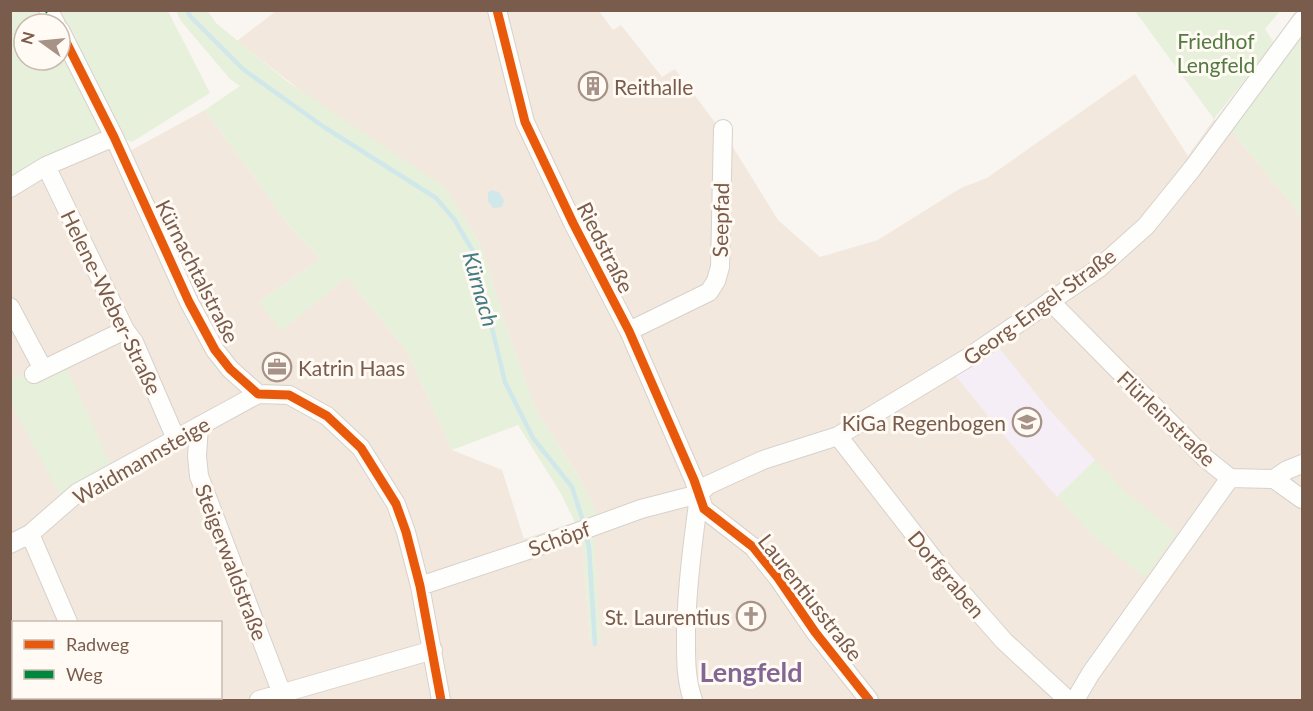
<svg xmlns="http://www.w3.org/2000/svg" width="1313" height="711" viewBox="0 0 1313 711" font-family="Lato,sans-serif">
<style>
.residential{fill:#f2e8de;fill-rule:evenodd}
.education{fill:#f6eef6}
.green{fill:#e7f0db;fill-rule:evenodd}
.water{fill:#d0e8ea}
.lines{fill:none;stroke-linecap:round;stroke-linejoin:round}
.stream{stroke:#d0e8ea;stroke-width:4.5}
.minor-casing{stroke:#d7d1cb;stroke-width:20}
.minor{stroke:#fefefd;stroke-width:18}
.quiet{stroke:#00873e;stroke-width:8;stroke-dasharray:15 8;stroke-linecap:butt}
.cycleway-casing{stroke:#fffaf3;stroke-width:13}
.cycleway{stroke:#e8590c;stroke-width:9}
.labels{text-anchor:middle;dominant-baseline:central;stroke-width:6;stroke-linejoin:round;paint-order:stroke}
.park-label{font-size:21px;fill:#537a41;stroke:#fffaf3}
.poi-label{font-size:21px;fill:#7a5c4d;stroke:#fffaf3;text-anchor:start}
.street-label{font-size:21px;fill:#7a5c4d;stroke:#fffaf3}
.water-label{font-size:22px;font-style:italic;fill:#437c86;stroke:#fffaf3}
.district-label{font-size:27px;font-weight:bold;fill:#846695;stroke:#fffaf3}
</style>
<rect width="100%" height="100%" fill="#f9f5f0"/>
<!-- residential -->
<path class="residential" d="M276,11H599L613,30L621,25L662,77L675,69L731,144L778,220L820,257L878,240L961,188L987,178L1135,74L1188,156L1214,119L1230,130L1289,200L1302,219V700H11V177L37,162L109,133L128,152L205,110L291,228L321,259L259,302L281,330L347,277L408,353L452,450L502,470L524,539L575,522L582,541L590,642L594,538L597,515L582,482L535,408L504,321L483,250L465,218L237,41ZM14,622H220V698H14Z"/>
<!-- education -->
<path class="education" d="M999,348L1046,406L1095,460L1057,497L1005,437L956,376Z"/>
<!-- green -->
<path class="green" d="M11,11H168L210,93L132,142L109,133L37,162L11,177ZM24,24H60V60H24Z
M176,11H208L216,23L288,82L445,187L465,218L483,250L504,321L535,408L582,482L597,515L594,538L601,641L590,643L582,541L575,522L560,492L518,425L452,450L408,353L347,277L281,331L259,302L321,259L291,228L205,110L240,86L230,79L181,21Z
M1135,11H1280L1265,29L1274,43L1214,119Z
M1302,31V219L1289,200L1230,130Z
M67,368L110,463L60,496L11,403L10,380L25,374L31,385Z
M1095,460L1129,495L1177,533L1145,578L1095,538L1057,497Z"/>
<!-- water -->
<path class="water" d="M491,190L499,192L504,200L502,207L493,208L488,201V193Z"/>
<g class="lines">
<!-- stream -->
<path class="stream" d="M187,10L191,17L244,70L324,127L436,198L454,219L474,253L505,382L533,438L572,487L584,524
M586,533L589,548L595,644"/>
<!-- minor casing -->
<g class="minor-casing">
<path id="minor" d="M497,10L525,122L573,223L629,331L694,480L704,509L753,547L778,578L815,632L869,700
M49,11L56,24
M60,30L114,137L189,302L215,350L230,369L258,394L289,395L327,416L361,448L396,504L406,532L420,586L441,700
M46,166L125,330L134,342L176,439
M10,188L46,166L114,137
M1050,301L1205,458L1230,478L1274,479L1302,499
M10,307L43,369
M629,331L709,292L716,281L720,267L723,129
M34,374L125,330
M199,426L197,456L199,476L282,694
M838,436L946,575L1004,641L1068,700
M1274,479L1287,470L1302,464
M699,494L708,485L763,460L838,436L969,357L1099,268L1146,226L1192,169L1302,20
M10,544L30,534
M420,586L531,549L641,509L699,494
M68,622L30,534L77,493L258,394
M99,698L101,700
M259,700L433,650
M693,700C685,678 686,654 686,631C687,586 693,541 699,496
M1075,700L1091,673L1230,478"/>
</g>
<!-- minor -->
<use href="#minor" class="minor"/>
<!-- quiet -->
<path class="quiet" d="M48,10L49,11"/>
<!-- cycleway casing -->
<g class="cycleway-casing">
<path id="cycleway" d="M497,10L525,122L573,223L629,331L694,480L704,509L753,547L778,578L815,632L869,700
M60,30L114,137L189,302L215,350L230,369L258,394L289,395L327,416L361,448L396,504L406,532L420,586L441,700"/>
</g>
<!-- cycleway -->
<use href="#cycleway" class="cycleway"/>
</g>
<!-- icons -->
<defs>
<g id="building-ring" transform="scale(1.5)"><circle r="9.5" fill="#fffaf3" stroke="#a69286" stroke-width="1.5"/><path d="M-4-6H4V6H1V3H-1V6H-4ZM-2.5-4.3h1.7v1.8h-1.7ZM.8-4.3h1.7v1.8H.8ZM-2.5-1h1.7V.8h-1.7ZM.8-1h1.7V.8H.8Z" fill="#a69286"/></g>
<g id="office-ring" transform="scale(1.5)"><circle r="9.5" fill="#fffaf3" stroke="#a69286" stroke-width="1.5"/><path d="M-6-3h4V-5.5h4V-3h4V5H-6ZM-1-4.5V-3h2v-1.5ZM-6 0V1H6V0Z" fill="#a69286"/></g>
<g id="school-ring" transform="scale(1.5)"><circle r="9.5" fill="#fffaf3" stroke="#a69286" stroke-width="1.5"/><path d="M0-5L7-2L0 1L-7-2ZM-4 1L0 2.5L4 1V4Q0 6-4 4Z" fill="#a69286"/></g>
<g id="church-ring" transform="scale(1.5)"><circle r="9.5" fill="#fffaf3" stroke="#a69286" stroke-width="1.5"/><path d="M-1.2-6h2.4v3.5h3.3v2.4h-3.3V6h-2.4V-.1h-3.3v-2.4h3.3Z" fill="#a69286"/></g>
</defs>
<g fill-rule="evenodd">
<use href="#building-ring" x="593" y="86"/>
<use href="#office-ring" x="277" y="367"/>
<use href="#school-ring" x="1027" y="422"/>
<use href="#church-ring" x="751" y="616"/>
</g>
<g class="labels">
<!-- park labels -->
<g class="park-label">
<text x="1216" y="40">Friedhof<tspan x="1216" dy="24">Lengfeld</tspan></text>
</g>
<!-- poi labels -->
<g class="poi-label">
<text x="614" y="86">Reithalle</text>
<text x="298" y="367">Katrin Haas</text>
<text x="1006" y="422" text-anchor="end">KiGa Regenbogen</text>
<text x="730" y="616" text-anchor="end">St. Laurentius</text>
</g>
<!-- street labels -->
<g class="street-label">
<text transform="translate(720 220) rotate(-89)">Seepfad</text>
<text transform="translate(606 247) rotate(63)">Riedstraße</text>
<text transform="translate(198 271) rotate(63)">Kürnachtalstraße</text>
<text transform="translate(112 302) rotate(64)">Helene-Weber-Straße</text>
<text transform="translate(1039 306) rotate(-36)">Georg-Engel-Straße</text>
<text transform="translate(1167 418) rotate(44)">Flürleinstraße</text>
<text transform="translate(141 460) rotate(-30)">Waidmannsteige</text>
<text transform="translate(559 538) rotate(-20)">Schöpf</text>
<text transform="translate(232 562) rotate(69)">Steigerwaldstraße</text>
<text transform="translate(947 574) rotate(50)">Dorfgraben</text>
<text transform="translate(811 597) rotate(52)">Laurentiusstraße</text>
</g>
<!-- water labels -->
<g class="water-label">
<text transform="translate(481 289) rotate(74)">Kürnach</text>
</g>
<!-- district labels -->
<g class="district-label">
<text x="751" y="671">Lengfeld</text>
</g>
</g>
<!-- border -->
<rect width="1313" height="711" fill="none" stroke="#7a5c4d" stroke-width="24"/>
<!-- legend -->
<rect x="12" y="621" width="210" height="78" fill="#fffaf3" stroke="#cabbb1" stroke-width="1.5"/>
<rect x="24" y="640" width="30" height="9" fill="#e8590c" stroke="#cabbb1" stroke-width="1.5"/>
<text x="66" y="651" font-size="18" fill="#7a5c4d">Radweg</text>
<rect x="24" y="670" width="30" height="9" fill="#00873e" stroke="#cabbb1" stroke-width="1.5"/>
<text x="66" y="681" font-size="18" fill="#7a5c4d">Weg</text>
<!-- north arrow -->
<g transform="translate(42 42) rotate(285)"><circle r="28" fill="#fffaf3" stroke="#cabbb1" stroke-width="1.5"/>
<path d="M0-4.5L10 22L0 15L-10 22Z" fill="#a69286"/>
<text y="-9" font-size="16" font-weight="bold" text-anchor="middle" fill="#7a5c4d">N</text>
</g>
</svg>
